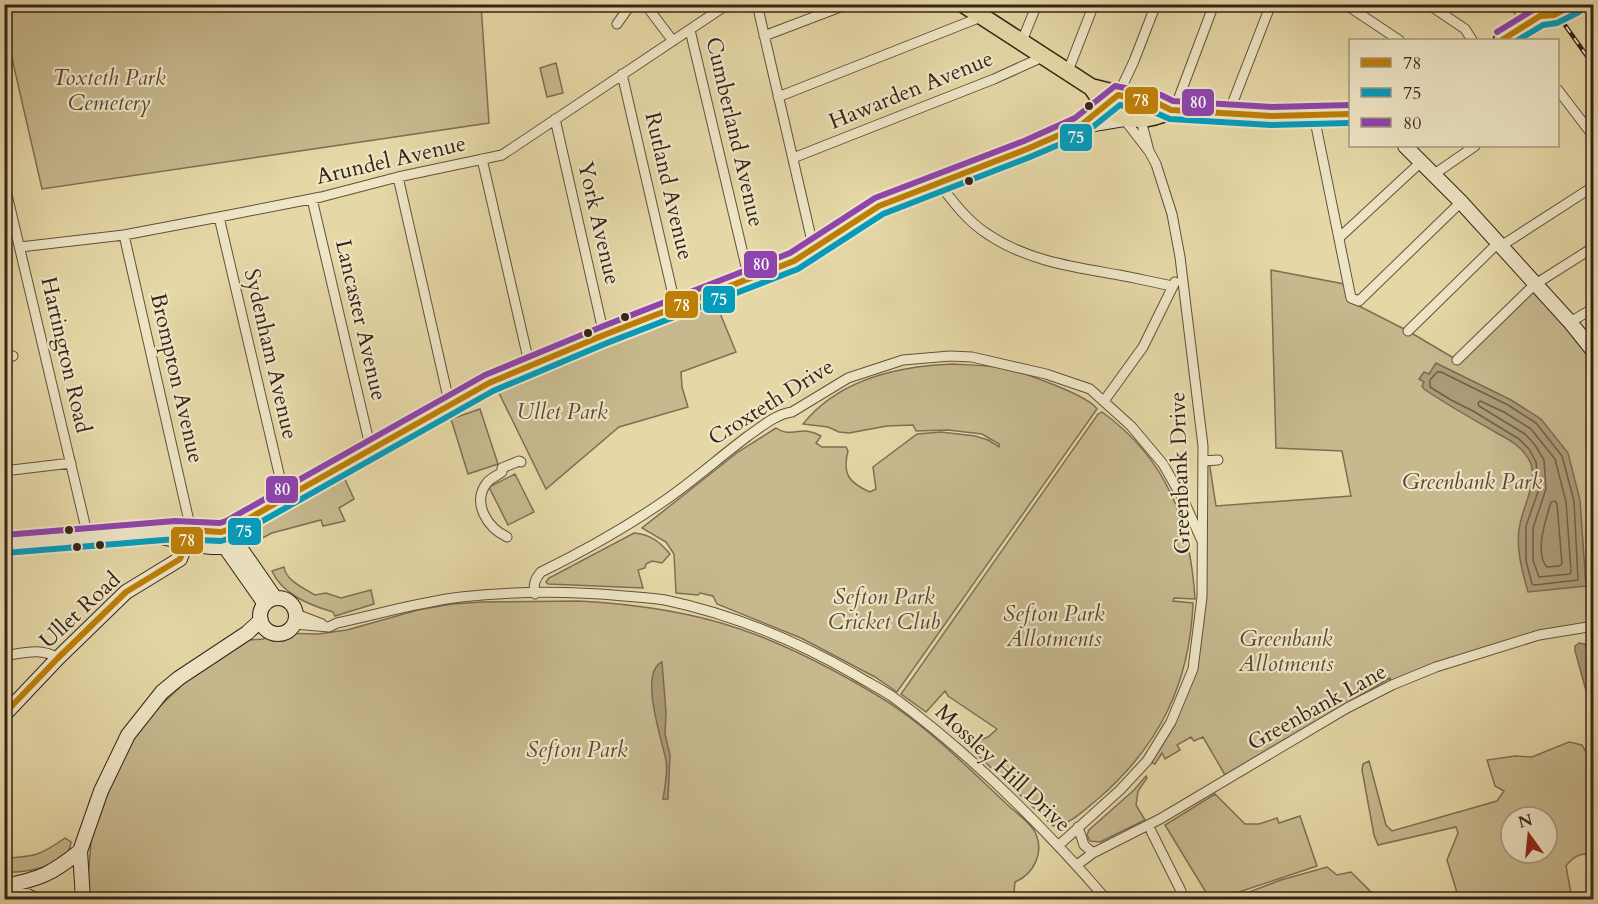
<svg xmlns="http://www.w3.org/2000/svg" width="1598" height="904" viewBox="0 0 1598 904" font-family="Cardo,serif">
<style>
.green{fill:#c7b88e;stroke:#7e6e54;stroke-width:1.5;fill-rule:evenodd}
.water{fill:#aa9a76;stroke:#7c6a51;stroke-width:1.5}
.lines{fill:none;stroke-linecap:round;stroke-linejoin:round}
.shore{stroke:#705e48;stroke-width:1.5}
.street-casing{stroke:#62503d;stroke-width:11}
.secondary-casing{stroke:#36231a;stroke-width:16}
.highway-casing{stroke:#36231a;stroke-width:19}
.street{stroke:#eee5c5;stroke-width:9}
.secondary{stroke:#eee5c5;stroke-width:14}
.highway{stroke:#e5d7a6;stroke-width:16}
.rail-casing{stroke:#36231a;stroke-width:4.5}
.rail{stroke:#eee5c5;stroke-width:2;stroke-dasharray:7;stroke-linecap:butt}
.bus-1-casing{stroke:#eee5c5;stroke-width:10}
.bus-2-casing{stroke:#eee5c5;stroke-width:10}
.bus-3-casing{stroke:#eee5c5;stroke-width:10}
.bus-1{stroke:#bd7f08;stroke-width:6}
.bus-2{stroke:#059cbc;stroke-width:6}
.bus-3{stroke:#8e44ad;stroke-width:6}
.bus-dot{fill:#36231a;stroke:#eee5c5;stroke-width:2}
.labels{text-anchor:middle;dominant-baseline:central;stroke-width:4.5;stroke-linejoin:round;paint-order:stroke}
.park-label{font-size:22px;font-style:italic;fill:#5a4837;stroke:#eee5c5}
.street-label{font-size:22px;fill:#36231a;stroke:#eee5c5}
.line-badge{stroke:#eee5c5;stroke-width:2}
.badge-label{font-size:16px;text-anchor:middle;font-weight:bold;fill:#fff}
</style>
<rect width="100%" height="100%" fill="#e5d7a6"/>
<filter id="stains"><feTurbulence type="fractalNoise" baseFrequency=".00333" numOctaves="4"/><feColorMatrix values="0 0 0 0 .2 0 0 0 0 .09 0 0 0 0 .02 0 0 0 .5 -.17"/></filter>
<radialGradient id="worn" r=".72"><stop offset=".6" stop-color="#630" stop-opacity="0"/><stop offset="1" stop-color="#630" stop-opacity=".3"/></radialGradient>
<!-- green -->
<path class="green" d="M4,5H481L489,123L42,189L5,28Z
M556,63L563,93L547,97L540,68Z
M1271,270L1344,284L1347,300L1408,331L1457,360L1534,285L1593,352V626L1539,635L1392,685L1390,678L1225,775L1203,737L1194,741L1191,737L1177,745L1180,750L1165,759L1162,753L1155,764L1147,761L1193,669L1199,624L1203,461H1209L1216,506L1351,496L1342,451L1276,448Z
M715,301L736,352L681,372L682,387L688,407L619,427L546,489L498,391L501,385Z
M953,364C970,365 987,365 1004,368C1022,372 1088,395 1097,409L897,692L875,677L801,638L717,604L713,596L700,593L698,595L676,593L674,554L666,542L642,528L738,452L776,428C791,439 801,424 821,436L816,443L822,447H846L848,451C842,474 849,483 870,492L876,489L873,467L917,434L941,432L975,436L988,440L999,447V444L982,434L948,430L916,431L913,425L887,426L849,433L839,432L828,427L803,424C839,379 898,366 953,364Z
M480,409L498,464L468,474L451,419Z
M1102,412C1167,459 1190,521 1195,599L1174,598L1173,601L1193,603C1190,683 1159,746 1099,798C1084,810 1072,824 1053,826L967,745L988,737L997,729L948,696L945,691L926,712L901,694L1098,414Z
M515,474L534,512L508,525L489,487Z
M343,475L354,499L339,508L345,521L323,526L321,520L272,533L260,539L258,523Z
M634,533C650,534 660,542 670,554L662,563L652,561L646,564L645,568L638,570L643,588L548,584L546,582L549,578Z
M284,567C286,581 304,588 315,595L326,593L341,598L371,590L374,604L335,616L333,612C309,605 282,594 272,571Z
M579,601C634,604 688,611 740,629C787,645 833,669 875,694C925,723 969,769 1011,808C1019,815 1032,824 1036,834C1044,853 1034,874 1015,882L1014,892L1050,895L1067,899L90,900L88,878L91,842L101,803L117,769L135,737L157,709L199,669L249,640L263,639L279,633L318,634L347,630L418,610L452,604L482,602Z
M1569,742L1582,745L1593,765V854C1581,853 1573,856 1566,866L1572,899H1459L1447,860L1458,833L1456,827L1378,845L1374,835L1362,770L1363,764L1369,761L1386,825L1392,831L1497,801L1504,791L1495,786L1487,760L1515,756L1532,757ZM1511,817H1547V853H1511Z
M1146,776L1147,778L1138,791L1136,805L1145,820L1100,842L1090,841L1087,835L1089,830L1134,790Z
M1215,794L1245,824H1259L1277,818L1279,823L1300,816L1317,866L1218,899H1210L1165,825Z
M65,838L71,842C69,867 24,873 5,872V858C34,857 41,855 65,838Z
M1327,867L1337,875L1351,872L1373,894L1375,899H1245L1249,892L1281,880Z"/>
<!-- water -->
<path class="water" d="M1436,363L1511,400L1541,419L1568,453L1580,500L1586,586L1528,592C1522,571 1515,546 1520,524C1526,494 1548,469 1515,444C1509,439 1502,436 1495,432C1471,418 1447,405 1424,389L1422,386L1424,382L1419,379L1424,372L1429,374Z
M1579,643L1585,644L1593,672V716L1575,651V646Z
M662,662L666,712L665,734L670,755L668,799H663C665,787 668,773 666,761C663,742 638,673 662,662Z"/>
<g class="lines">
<!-- shore -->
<path class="shore" d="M1437,372H1441L1508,405L1536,423L1562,456L1574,501L1578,580L1535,585L1532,584L1526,561V526L1539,489L1536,462L1529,449L1519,439L1473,411L1451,400L1430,387V380Z
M1480,401L1504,412L1531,429L1555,459L1566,502L1571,571L1570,574L1539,577L1533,560V528L1546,489L1544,460L1535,445L1525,434L1479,406L1478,403Z
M1555,501L1557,504L1562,564L1559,566L1547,567C1534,553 1546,519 1551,502Z"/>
<!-- street casing -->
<g class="street-casing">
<path id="street" d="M645,4L673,41
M757,4L814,250
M1345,4L1399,40
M1428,4L1465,29L1472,40
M1514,4L1528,24
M617,24L631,4
M690,30L749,279
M764,36L848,4
M1022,41L1037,4
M1068,71L1094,4
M622,74L676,308
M1558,90L1594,137
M778,97L981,17L986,4
M1176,110L1178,100L1214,4
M1229,112L1271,4
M1314,116L1351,298L1359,301L1461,202
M555,119L604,335
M1124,119L1148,150
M793,158L994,79L1036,60L1041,54
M482,159L530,367
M1433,175L1475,146
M398,177L450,406
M4,182L88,537
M938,182C953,202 968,222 989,235C1028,261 1074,267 1119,275C1137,278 1155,283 1173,286
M312,199L371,450
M219,217L285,499
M124,235L191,530
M1340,237L1421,162
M1501,246L1594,186
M20,247L124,235L219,217L321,197L398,177L502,155L728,4
M1570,322L1594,308
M1408,331L1498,243
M4,355L13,356
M1457,360L1534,285L1594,247
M1104,401L1143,347L1175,282
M1203,461L1218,460
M4,471L71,463
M507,537C488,528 472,504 486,484C490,478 497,476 502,472V468L519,461L521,462
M535,594C533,584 535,579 541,572C584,551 625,528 664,501C693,481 720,457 748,436C761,427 776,414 792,412L848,378L903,360L950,356L972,357L1046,374L1090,389L1131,426L1163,464L1183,499L1202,541
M296,614L322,624
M294,624L329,627L337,623C379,614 419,602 461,597C515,591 570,591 624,596C638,597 652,598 665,600C731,614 795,640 854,674C867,682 881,689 893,697C972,755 1043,826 1107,900
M4,656C23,653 41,647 58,658
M1078,827L1084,845L1093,853
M1151,831L1181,891
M1058,846L1120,790L1147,761L1171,722L1193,669L1202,597L1203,446L1180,257L1172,214L1156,164L1149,151L1138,109L1126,103L1118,95L1134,61L1156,4
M1077,865L1093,853L1160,819L1347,708L1392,685L1436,667L1539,635L1594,626"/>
</g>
<!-- secondary casing -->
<g class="secondary-casing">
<path id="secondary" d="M1082,126L1124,119L1138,109
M1405,146L1461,202L1570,322L1594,352
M221,532L274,506L489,383L604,335L794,261L879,206L1027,149L1080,126L1111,101
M158,536C176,540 220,554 236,543C244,536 250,526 258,518
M4,544L176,530L221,532L230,535L236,542L275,598
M225,547L265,604
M260 616a18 18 0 1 1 36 0a18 18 0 1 1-36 0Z
M4,715L58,658L126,592L180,559L191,530
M4,886C40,879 52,874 80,851
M6,887L36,900
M83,900L80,851L101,791L128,735L162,692L179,678L247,633L261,620"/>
</g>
<!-- highway casing -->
<g class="highway-casing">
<path id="highway" d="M963,4L1091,87L1159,104L1171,110L1272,116L1350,114
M1540,16L1554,15L1575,4
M1502,40L1540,16L1547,4
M1091,87C1096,93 1100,101 1105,106C1123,124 1151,121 1171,110"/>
</g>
<!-- street -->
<use href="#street" class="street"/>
<!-- secondary -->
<use href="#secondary" class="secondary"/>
<!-- highway -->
<use href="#highway" class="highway"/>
<!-- rail casing -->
<g class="rail-casing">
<path id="rail" d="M1550,4L1594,66"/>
</g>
<!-- rail -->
<use href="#rail" class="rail"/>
<!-- bus-1 casing -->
<g class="bus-1-casing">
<path id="bus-1" d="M1502,40L1540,16L1554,15L1574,4
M4,714L58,658L126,592L180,559L191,530L221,532L230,529L489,383L604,335L794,261L879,206L1027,149L1080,126L1118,95L1159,104L1171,110L1272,116L1350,114"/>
</g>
<!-- bus-2 casing -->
<g class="bus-2-casing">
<path id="bus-2" d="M1518,40L1543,25L1557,23L1579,12
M5,553L176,539L221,541L234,537L493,391L607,343L798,269L883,214L1030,157L1084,134L1120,105L1156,113L1170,119L1271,125L1350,123"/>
</g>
<!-- bus-3 casing -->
<g class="bus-3-casing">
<path id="bus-3" d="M1497,32L1536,8L1555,4
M4,535L175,521L220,523L226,521L485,375L601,327L790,253L875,198L1024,141L1075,118L1115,86L1161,95L1173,101L1272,107L1350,105"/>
</g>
<!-- bus-1 -->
<use href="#bus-1" class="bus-1"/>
<!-- bus-2 -->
<use href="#bus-2" class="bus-2"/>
<!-- bus-3 -->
<use href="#bus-3" class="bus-3"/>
</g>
<!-- markers -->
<g class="bus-dot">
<circle cx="1089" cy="106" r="5"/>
<circle cx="969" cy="181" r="5"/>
<circle cx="625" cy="317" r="5"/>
<circle cx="588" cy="333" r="5"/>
<circle cx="69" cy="530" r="5"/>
<circle cx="100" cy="545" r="5"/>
<circle cx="77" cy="547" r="5"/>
</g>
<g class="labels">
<!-- park labels -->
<g class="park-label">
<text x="109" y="78">Toxteth Park<tspan x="109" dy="25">Cemetery</tspan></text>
<text x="562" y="412">Ullet Park</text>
<text x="1472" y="482">Greenbank Park</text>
<text x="884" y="597">Sefton Park<tspan x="884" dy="25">Cricket Club</tspan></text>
<text x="1054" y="614">Sefton Park<tspan x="1054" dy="25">Allotments</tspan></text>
<text x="1286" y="639">Greenbank<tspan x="1286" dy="25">Allotments</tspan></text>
<text x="577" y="750">Sefton Park</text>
</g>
<!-- street labels -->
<g class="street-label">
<text transform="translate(911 90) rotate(-22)">Hawarden Avenue</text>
<text transform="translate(735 132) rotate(77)">Cumberland Avenue</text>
<text transform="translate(391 160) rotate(-13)">Arundel Avenue</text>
<text transform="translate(669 186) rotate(77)">Rutland Avenue</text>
<text transform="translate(599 223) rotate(77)">York Avenue</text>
<text transform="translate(361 320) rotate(77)">Lancaster Avenue</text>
<text transform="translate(271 354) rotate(77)">Sydenham Avenue</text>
<text transform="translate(66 355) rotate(77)">Hartington Road</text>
<text transform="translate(177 378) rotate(77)">Brompton Avenue</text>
<text transform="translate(771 402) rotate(-32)">Croxteth Drive</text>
<text transform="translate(1180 473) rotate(-92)">Greenbank Drive</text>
<text transform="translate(80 610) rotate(-43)">Ullet Road</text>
<text transform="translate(1317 707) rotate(-29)">Greenbank Lane</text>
<text transform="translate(1003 768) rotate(43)">Mossley Hill Drive</text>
</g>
</g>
<g class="line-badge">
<rect x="1124" y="86" width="35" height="29" rx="6" fill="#bd7f08"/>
<rect x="1181" y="88" width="34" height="29" rx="6" fill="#8e44ad"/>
<rect x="1059" y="123" width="34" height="29" rx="6" fill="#059cbc"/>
<rect x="743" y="250" width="35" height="29" rx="6" fill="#8e44ad"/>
<rect x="702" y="285" width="34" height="29" rx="6" fill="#059cbc"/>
<rect x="664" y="290" width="35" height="29" rx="6" fill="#bd7f08"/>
<rect x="265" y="475" width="34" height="29" rx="6" fill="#8e44ad"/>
<rect x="227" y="517" width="35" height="29" rx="6" fill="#059cbc"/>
<rect x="170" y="526" width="34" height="29" rx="6" fill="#bd7f08"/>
</g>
<g class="badge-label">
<text x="1141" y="106">78</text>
<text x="1198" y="108">80</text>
<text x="1076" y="143">75</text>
<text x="761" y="270">80</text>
<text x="719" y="305">75</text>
<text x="682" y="311">78</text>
<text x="282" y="495">80</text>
<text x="244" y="537">75</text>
<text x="187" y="546">78</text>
</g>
<!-- margin -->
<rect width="1598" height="904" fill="none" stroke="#e5d7a6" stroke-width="24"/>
<rect x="6" y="6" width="1586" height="892" fill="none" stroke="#36231a" stroke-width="3"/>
<rect x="12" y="12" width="1574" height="880" fill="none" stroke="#36231a" stroke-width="1.5"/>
<!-- legend -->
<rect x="1349" y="39" width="210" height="108" fill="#eee5c5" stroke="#a49781" stroke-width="1.5"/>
<rect x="1361" y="58" width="30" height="9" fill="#bd7f08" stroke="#a49781" stroke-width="1.5"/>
<text x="1403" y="69" font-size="18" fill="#36231a">78</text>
<rect x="1361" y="88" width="30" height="9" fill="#059cbc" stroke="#a49781" stroke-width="1.5"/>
<text x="1403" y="99" font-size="18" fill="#36231a">75</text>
<rect x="1361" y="118" width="30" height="9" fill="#8e44ad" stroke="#a49781" stroke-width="1.5"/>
<text x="1403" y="129" font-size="18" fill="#36231a">80</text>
<!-- north arrow -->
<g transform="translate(1529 835) rotate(345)"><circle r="28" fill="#eee5c5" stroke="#a49781" stroke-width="1.5"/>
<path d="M0-4.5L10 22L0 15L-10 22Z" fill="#8f2418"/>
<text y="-9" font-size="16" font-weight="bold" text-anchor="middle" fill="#36231a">N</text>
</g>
<rect width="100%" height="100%" filter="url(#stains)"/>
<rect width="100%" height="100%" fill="url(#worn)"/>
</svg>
